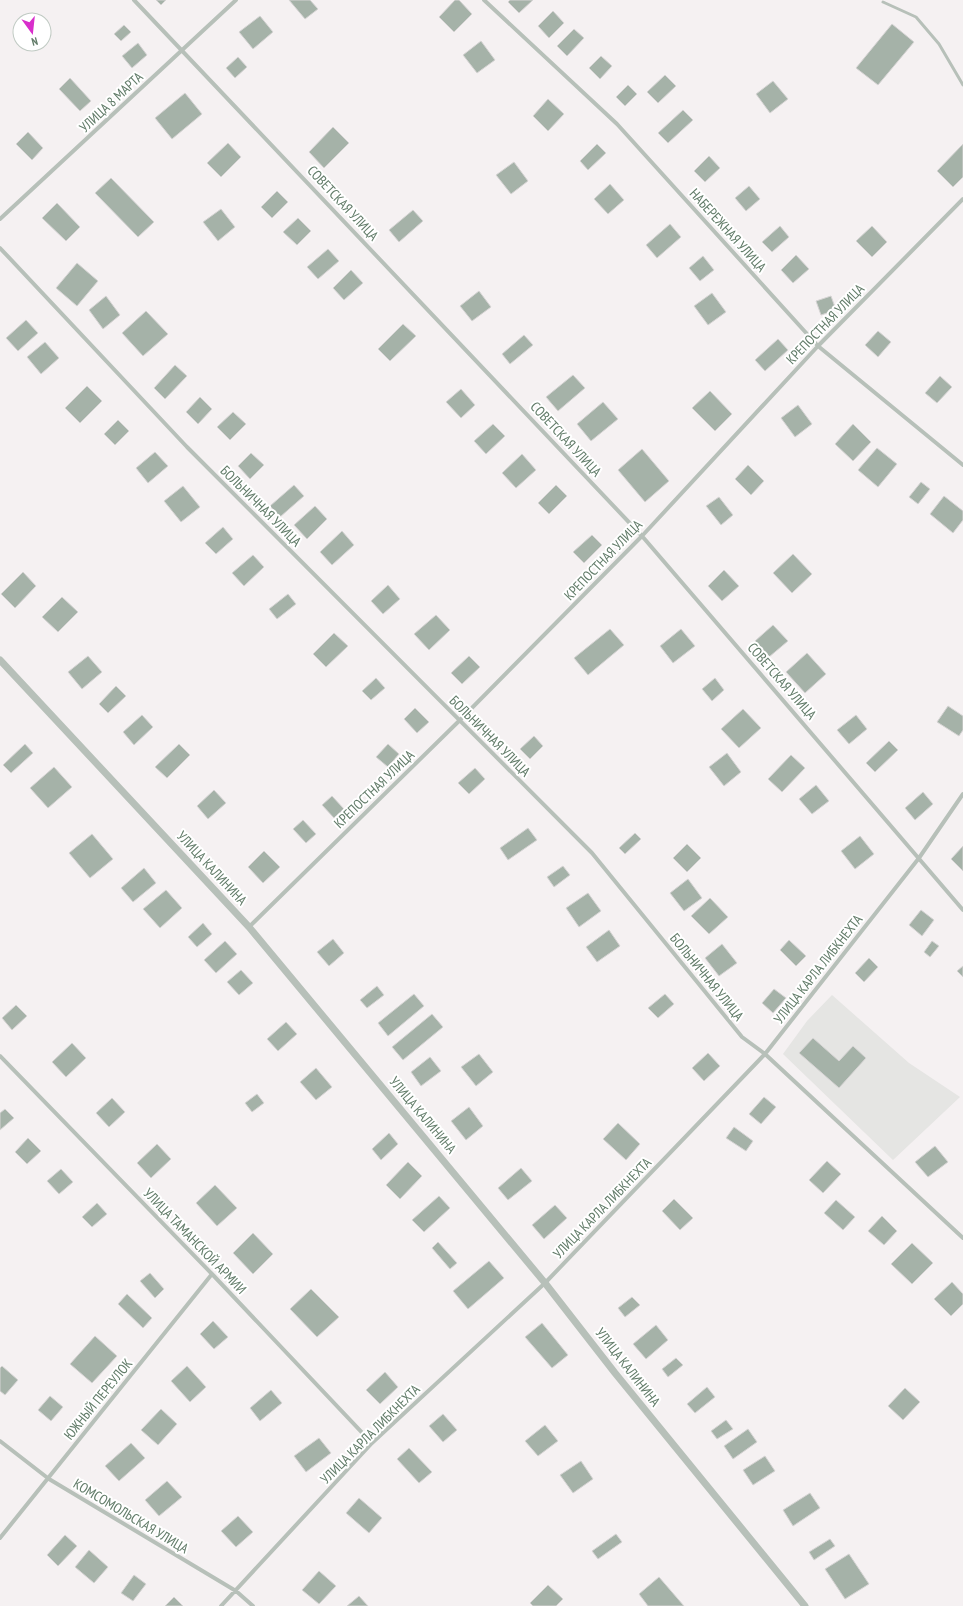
<svg xmlns="http://www.w3.org/2000/svg" width="963" height="1606" viewBox="0 0 963 1606" font-family="'PT Sans Narrow',sans-serif">
<style>
.built{fill:#e5e5e3}
.building{fill:#a5b2a8;stroke:#d6d4d4}
.lines{fill:none;stroke-linecap:round;stroke-linejoin:round}
.service{stroke:#b7c0b9;stroke-width:3}
.minor{stroke:#b7c0b9;stroke-width:4}
.tertiary{stroke:#b7c0b9;stroke-width:7}
.labels{text-anchor:middle;dominant-baseline:central;stroke-width:4;stroke-linejoin:round;paint-order:stroke}
.street-label{font-size:14px;fill:#617b68;stroke:#fff}
</style>
<rect width="100%" height="100%" fill="#f5f1f2"/>
<!-- built -->
<path class="built" d="M832,995L909,1063L960,1097L893,1160L783,1054L807,1021Z"/>
<!-- building -->
<path class="building" d="M156,0H166L161,5Z
M289,0H310L318,9L305,19Z
M455,0H459L472,14L454,32L439,17Z
M510,0H533L519,13L508,2Z
M553,11L564,23L549,38L538,26Z
M260,16L273,32L253,49L239,32Z
M892,24L914,42L878,85L856,68Z
M124,25L131,32L121,41L114,34Z
M574,29L584,38L567,56L557,46Z
M481,41L495,60L477,73L463,55Z
M138,43L147,55L132,68L122,56Z
M601,56L612,66L600,79L589,68Z
M238,57L247,67L235,78L226,68Z
M665,75L676,86L658,103L647,92Z
M70,78L91,101L80,111L59,89Z
M773,81L788,99L770,113L756,94Z
M628,85L637,94L625,106L616,97Z
M185,93L202,114L172,139L155,118Z
M548,99L564,114L548,131L533,116Z
M683,110L693,120L668,143L658,133Z
M333,127L349,143L324,168L309,152Z
M28,132L43,148L32,160L16,144Z
M228,143L241,157L221,177L207,163Z
M597,144L606,153L588,170L580,161Z
M963,144V177L953,187L937,171Z
M709,156L720,168L705,182L694,171Z
M514,162L528,181L511,194L496,175Z
M111,178L154,222L138,237L95,193Z
M610,184L624,200L608,214L594,199Z
M749,186L760,199L746,211L735,198Z
M277,191L288,202L272,218L261,207Z
M57,203L80,227L66,241L42,218Z
M221,209L235,227L218,241L203,222Z
M413,210L423,221L399,242L389,230Z
M298,218L311,231L297,245L283,232Z
M670,224L681,237L657,258L646,245Z
M780,226L789,237L772,252L762,242Z
M872,226L887,242L872,257L856,241Z
M328,249L339,261L318,279L307,267Z
M796,255L809,269L793,283L781,270Z
M703,256L714,270L700,281L689,268Z
M77,263L98,281L77,306L56,288Z
M351,270L363,283L344,300L333,288Z
M479,291L491,307L472,321L460,306Z
M712,293L726,312L708,325L694,306Z
M106,296L120,315L103,329L89,310Z
M831,296L836,310L821,315L816,301Z
M146,311L168,334L143,356L122,333Z
M26,320L38,333L18,351L6,338Z
M403,324L416,336L390,361L378,349Z
M878,331L891,342L878,357L865,345Z
M524,335L533,345L510,364L502,354Z
M778,339L788,350L765,371L755,360Z
M45,342L59,358L41,374L27,357Z
M175,365L187,376L165,399L154,388Z
M573,375L585,388L558,411L546,397Z
M940,376L952,387L937,403L925,393Z
M87,386L102,401L80,423L65,408Z
M461,389L475,405L461,418L446,402Z
M710,391L732,414L715,431L692,408Z
M200,397L212,409L198,424L186,412Z
M603,402L618,419L591,441L577,424Z
M798,405L812,424L795,437L781,418Z
M233,412L246,424L230,440L217,427Z
M118,420L129,431L115,445L104,434Z
M493,424L505,436L486,454L474,441Z
M853,424L871,442L853,461L835,444Z
M877,448L897,464L878,487L858,470Z
M642,449L669,481L645,502L618,470Z
M155,452L168,466L148,483L136,468Z
M251,453L264,465L250,479L238,466Z
M522,454L536,470L516,488L502,473Z
M748,465L764,481L751,495L735,479Z
M921,482L930,489L918,504L909,497Z
M294,485L304,496L280,517L270,506Z
M556,485L567,496L549,514L538,503Z
M183,486L200,507L181,522L164,501Z
M944,496L963,511V520L953,533L930,514Z
M719,497L733,515L721,525L706,506Z
M315,506L327,519L307,539L294,525Z
M223,527L233,539L216,554L205,543Z
M342,531L354,545L332,565L320,552Z
M592,535L602,545L584,563L573,552Z
M793,554L812,574L792,593L773,573Z
M253,555L264,567L244,586L232,573Z
M724,570L739,586L722,601L708,586Z
M23,572L36,586L15,608L1,594Z
M388,585L400,599L383,614L371,601Z
M288,594L296,604L277,619L269,609Z
M62,597L78,612L58,632L42,617Z
M436,615L450,630L429,650L414,634Z
M773,625L788,641L769,657L755,641Z
M610,629L624,645L588,675L574,658Z
M681,629L695,646L673,663L660,646Z
M334,633L348,646L326,667L313,654Z
M807,653L826,674L805,693L786,672Z
M88,656L102,672L82,689L68,672Z
M469,656L480,667L462,684L451,673Z
M376,678L385,688L371,700L362,691Z
M715,678L724,690L712,701L702,689Z
M116,686L126,696L108,713L99,704Z
M948,706L963,716V730L959,736L937,722Z
M415,708L429,722L417,733L404,719Z
M743,709L761,728L739,748L721,729Z
M142,715L153,727L134,745L123,732Z
M856,715L867,729L849,744L837,730Z
M534,736L543,746L530,759L520,749Z
M889,741L898,750L875,772L866,763Z
M25,744L33,753L11,773L3,765Z
M179,744L190,755L167,778L155,767Z
M388,744L399,754L388,767L376,757Z
M727,753L741,772L724,786L709,767Z
M791,755L805,768L782,792L768,779Z
M54,767L72,787L48,808L30,788Z
M475,768L485,779L469,794L458,783Z
M816,785L829,801L812,814L799,799Z
M214,790L226,803L208,819L197,806Z
M923,792L933,804L915,820L905,808Z
M332,796L344,809L334,818L322,805Z
M303,820L316,834L306,843L293,829Z
M528,828L537,840L508,860L500,848Z
M635,833L641,839L625,854L619,848Z
M92,834L113,859L90,878L69,853Z
M860,836L874,854L855,869L841,851Z
M687,844L701,858L687,872L673,858Z
M963,846V871L951,859Z
M264,851L280,867L263,883L248,867Z
M563,866L570,875L554,887L547,877Z
M144,868L156,883L133,902L121,888Z
M688,879L702,898L684,911L670,893Z
M166,890L182,908L160,928L143,909Z
M588,893L601,911L579,927L566,908Z
M710,898L728,917L709,934L691,916Z
M921,910L934,920L922,936L909,925Z
M203,923L212,934L197,947L188,937Z
M609,930L620,946L597,962L586,947Z
M333,939L344,953L329,966L317,952Z
M789,940L806,956L796,966L780,950Z
M225,941L237,954L216,973L204,960Z
M932,941L939,946L930,957L924,952Z
M722,944L737,963L719,976L705,958Z
M869,958L878,967L864,982L855,973Z
M963,966V977L957,971Z
M241,970L253,983L239,995L227,982Z
M377,986L384,995L367,1008L360,1000Z
M774,989L786,998L773,1013L762,1003Z
M414,994L424,1006L388,1036L378,1023Z
M665,994L674,1004L658,1018L648,1008Z
M16,1005L27,1016L12,1030L2,1018Z
M432,1014L443,1027L403,1060L392,1047Z
M286,1022L297,1034L278,1051L267,1039Z
M813,1038L839,1061L853,1046L866,1058L839,1088L799,1053Z
M72,1043L86,1058L66,1077L52,1062Z
M708,1053L720,1066L704,1081L692,1068Z
M479,1054L493,1072L476,1086L461,1067Z
M430,1057L441,1071L421,1086L411,1072Z
M316,1068L332,1087L316,1100L300,1082Z
M257,1094L264,1103L252,1112L245,1103Z
M764,1097L776,1107L761,1124L749,1114Z
M112,1098L125,1112L109,1127L96,1113Z
M469,1107L483,1126L466,1140L451,1121Z
M5,1109L14,1118L0,1130V1113Z
M618,1123L640,1144L626,1160L603,1139Z
M734,1127L753,1141L746,1151L726,1138Z
M389,1133L398,1144L381,1160L372,1149Z
M28,1138L41,1151L27,1164L15,1152Z
M157,1144L171,1159L151,1178L137,1163Z
M935,1146L948,1162L928,1177L915,1162Z
M827,1161L841,1174L823,1193L809,1180Z
M408,1162L422,1176L400,1199L386,1185Z
M521,1168L532,1181L508,1200L498,1188Z
M61,1169L73,1182L59,1194L47,1181Z
M215,1185L237,1208L217,1226L196,1203Z
M439,1196L450,1208L424,1232L412,1220Z
M674,1199L693,1218L680,1230L662,1211Z
M836,1200L855,1217L843,1230L824,1213Z
M97,1203L107,1214L92,1227L82,1217Z
M555,1205L567,1218L544,1239L532,1225Z
M882,1216L897,1231L884,1245L868,1231Z
M253,1233L273,1254L253,1274L233,1253Z
M438,1242L457,1263L450,1269L432,1248Z
M912,1243L933,1263L912,1284L891,1264Z
M489,1261L504,1278L468,1309L453,1291Z
M150,1273L164,1289L155,1298L140,1281Z
M952,1282L963,1294V1304L951,1316L934,1299Z
M311,1289L339,1317L317,1337L290,1309Z
M127,1294L152,1318L143,1328L118,1304Z
M632,1297L640,1305L625,1317L618,1308Z
M213,1321L228,1337L214,1349L200,1334Z
M542,1323L568,1355L552,1368L525,1337Z
M656,1325L668,1340L646,1359L633,1344Z
M95,1336L117,1356L92,1383L70,1364Z
M676,1358L683,1365L668,1377L662,1369Z
M2,1366L18,1380L5,1395L0,1391V1368Z
M187,1366L206,1387L190,1402L171,1381Z
M385,1372L398,1387L380,1404L366,1390Z
M707,1387L715,1397L695,1413L687,1404Z
M905,1388L920,1402L903,1420L888,1406Z
M271,1390L282,1403L260,1421L250,1408Z
M50,1396L63,1407L51,1421L38,1410Z
M161,1409L177,1424L158,1445L141,1430Z
M443,1414L457,1430L443,1442L429,1426Z
M726,1420L733,1429L717,1439L711,1431Z
M545,1425L558,1441L538,1456L525,1441Z
M748,1429L757,1442L733,1459L724,1446Z
M319,1438L331,1453L306,1472L294,1456Z
M131,1443L145,1458L119,1481L105,1466Z
M409,1448L432,1472L419,1483L397,1459Z
M765,1456L775,1471L753,1485L743,1470Z
M581,1461L593,1479L573,1493L560,1475Z
M167,1481L182,1497L159,1516L145,1500Z
M810,1493L820,1508L793,1526L783,1510Z
M359,1498L382,1518L369,1533L346,1513Z
M238,1516L253,1532L236,1547L221,1531Z
M616,1534L622,1542L598,1559L592,1551Z
M65,1535L77,1546L58,1566L47,1555Z
M830,1539L835,1546L814,1560L809,1552Z
M89,1550L108,1567L94,1583L75,1567Z
M849,1554L869,1584L845,1599L825,1569Z
M319,1571L336,1586L319,1604L302,1590Z
M134,1575L146,1584L133,1601L121,1593Z
M659,1577L684,1606H648L639,1594Z
M548,1585L563,1599L556,1606H533L530,1603Z
M359,1596L368,1606H347Z
M174,1597L183,1606H165Z"/>
<g class="lines">
<!-- service -->
<path class="service" d="M883,2L916,17L939,44L963,85"/>
<!-- minor -->
<path class="minor" d="M134,0L642,536L963,910
M484,0L617,124L818,346L963,465
M0,219L236,0
M0,248L187,447L592,853L742,1037L765,1054L963,1238
M249,927L459,721L642,536L818,346L963,199
M0,1056L212,1274L372,1443
M0,1441L49,1479L236,1591L253,1606
M0,1538L212,1274
M221,1606L372,1443L545,1283L765,1054L919,858L963,794"/>
<!-- tertiary -->
<path class="tertiary" d="M0,660L249,927L545,1283L615,1373L805,1606"/>
</g>
<g class="labels">
<!-- street labels -->
<g class="street-label">
<text transform="translate(111 102) rotate(-43)">УЛИЦА 8 МАРТА</text>
<text transform="translate(343 203) rotate(47)">СОВЕТСКАЯ УЛИЦА</text>
<text transform="translate(728 230) rotate(48)">НАБЕРЕЖНАЯ УЛИЦА</text>
<text transform="translate(825 324) rotate(-46)">КРЕПОСТНАЯ УЛИЦА</text>
<text transform="translate(566 439) rotate(47)">СОВЕТСКАЯ УЛИЦА</text>
<text transform="translate(261 506) rotate(45)">БОЛЬНИЧНАЯ УЛИЦА</text>
<text transform="translate(603 560) rotate(-46)">КРЕПОСТНАЯ УЛИЦА</text>
<text transform="translate(782 681) rotate(49)">СОВЕТСКАЯ УЛИЦА</text>
<text transform="translate(490 736) rotate(45)">БОЛЬНИЧНАЯ УЛИЦА</text>
<text transform="translate(374 789) rotate(-44)">КРЕПОСТНАЯ УЛИЦА</text>
<text transform="translate(212 868) rotate(47)">УЛИЦА КАЛИНИНА</text>
<text transform="translate(818 969) rotate(-52)">УЛИЦА КАРЛА ЛИБКНЕХТА</text>
<text transform="translate(707 977) rotate(51)">БОЛЬНИЧНАЯ УЛИЦА</text>
<text transform="translate(423 1115) rotate(50)">УЛИЦА КАЛИНИНА</text>
<text transform="translate(602 1208) rotate(-46)">УЛИЦА КАРЛА ЛИБКНЕХТА</text>
<text transform="translate(195 1241) rotate(46)">УЛИЦА ТАМАНСКОЙ АРМИИ</text>
<text transform="translate(628 1367) rotate(52)">УЛИЦА КАЛИНИНА</text>
<text transform="translate(98 1399) rotate(-51)">ЮЖНЫЙ ПЕРЕУЛОК</text>
<text transform="translate(370 1434) rotate(-45)">УЛИЦА КАРЛА ЛИБКНЕХТА</text>
<text transform="translate(131 1516) rotate(31)">КОМСОМОЛЬСКАЯ УЛИЦА</text>
</g>
</g>
<!-- north arrow -->
<g transform="translate(32 32) rotate(165)"><circle r="19" fill="#ffffff" stroke="#c0cac3"/>
<path d="M0-3L7 15L0 10L-7 15Z" fill="#d82ecb"/>
<text y="-6" font-size="11" font-weight="bold" text-anchor="middle" fill="#617b68">N</text>
</g>
</svg>
